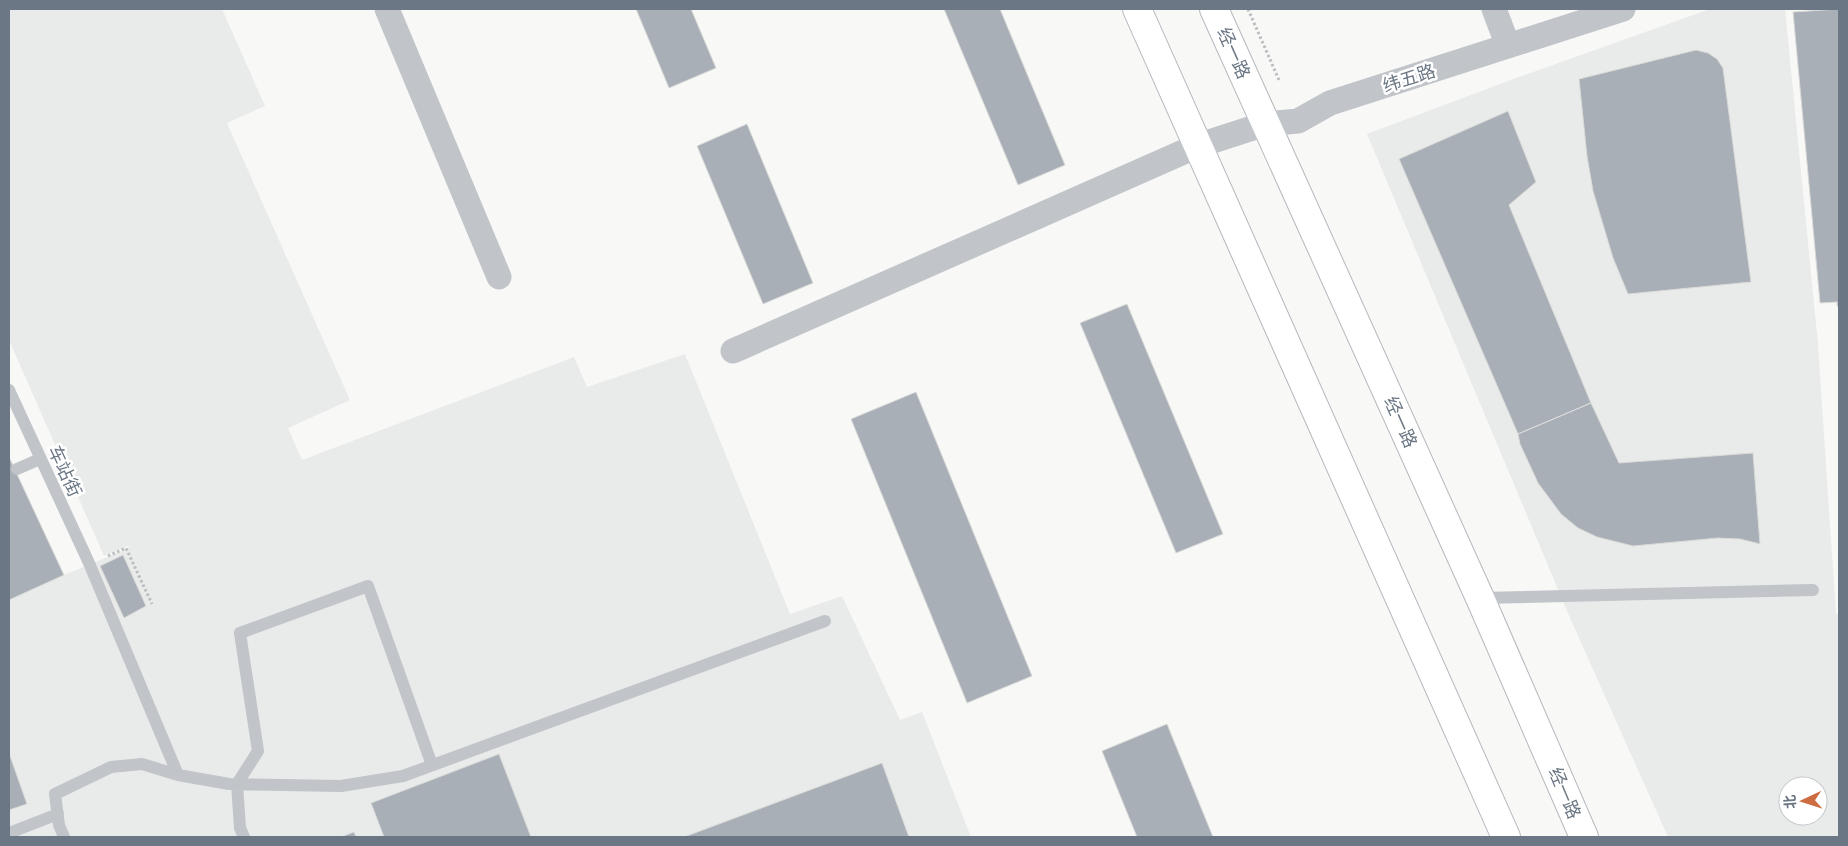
<svg xmlns="http://www.w3.org/2000/svg" width="1848" height="846" viewBox="0 0 1848 846" font-family="'Space Grotesk','Noto Sans SC',sans-serif">
<style>
.built{fill:#e9eaea;fill-rule:evenodd}
.building{fill:#a9afb6;stroke:#dadad9}
.lines{fill:none;stroke-linecap:round;stroke-linejoin:round}
.primary-casing{stroke:#b4b8bc;stroke-width:30}
.path{stroke:#bbbdc0;stroke-width:3;stroke-dasharray:2.5 2.5;stroke-linecap:butt}
.service{stroke:#c1c4c8;stroke-width:12}
.minor{stroke:#c1c4c8;stroke-width:25}
.primary{stroke:#fff;stroke-width:28}
.labels{text-anchor:middle;dominant-baseline:central;stroke-width:5;stroke-linejoin:round;paint-order:stroke}
.street-label{font-size:18px;fill:#6b7784;stroke:#fff}
</style>
<rect width="100%" height="100%" fill="#f8f9f7"/>
<!-- built -->
<path class="built" d="M9,9H222L265,106L227,123L350,400L288,428L302,460L574,357L587,387L685,354L790,614L842,596L900,720L922,712L971,837H9V457L64,575L129,548L128,546L104,556L9,340Z
M1710,9H1785L1818,344L1836,614L1839,615V837H1668L1570,618L1367,134L1516,78ZM1788,786H1818V816H1788Z"/>
<!-- building -->
<path class="building" d="M636,9H691L716,68L669,88Z
M944,9H1000L1065,165L1018,185Z
M1839,9V306H1837V302L1820,303L1793,12Z
M1696,50L1708,53L1717,59L1723,68L1751,282L1628,294L1613,258L1593,191L1587,156L1579,79Z
M1508,111L1536,182L1509,205L1591,403L1518,434L1399,159Z
M747,124L813,283L763,304L697,146Z
M1127,304L1223,534L1176,553L1080,323Z
M916,392L1032,676L967,703L851,419Z
M1591,403L1619,463L1753,453L1760,544L1740,539L1718,538L1633,546L1597,537L1578,528L1561,514L1538,483L1520,444L1518,434Z
M9,457L64,575L9,600Z
M123,555L146,606L124,618L100,566Z
M1167,724L1213,837H1137L1102,751Z
M9,753L27,804L9,810Z
M499,754L531,837H384L371,803Z
M882,763L909,837H684Z
M354,832L356,837H341Z"/>
<g class="lines">
<!-- primary casing -->
<g class="primary-casing">
<path id="primary" d="M1137,9L1506,837
M1214,9L1480,598L1584,837"/>
</g>
<!-- path -->
<path class="path" d="M1248,9L1279,80
M108,556L126,548L152,604"/>
<!-- service -->
<path class="service" d="M9,390L89,563L178,775
M17,469L40,459
M1480,598L1813,590
M9,833L58,814
M64,837L59,825L55,794L111,767L142,764L178,775L229,784L341,786L403,776L825,621
M244,837L240,828L237,784L258,751L240,633L368,586L432,765"/>
<!-- minor -->
<path class="minor" d="M387,9L499,277
M1494,9L1508,46
M733,351L1197,146L1265,124L1298,121L1330,103L1623,9"/>
<!-- primary -->
<use href="#primary" class="primary"/>
</g>
<g class="labels">
<!-- street labels -->
<g class="street-label">
<text transform="translate(1234 53) rotate(66)">经一路</text>
<text transform="translate(1409 78) rotate(-18)">纬五路</text>
<text transform="translate(1401 422) rotate(66)">经一路</text>
<text transform="translate(65 471) rotate(65)">车站街</text>
<text transform="translate(1565 793) rotate(67)">经一路</text>
</g>
</g>
<!-- border -->
<rect width="1848" height="846" fill="none" stroke="#6b7784" stroke-width="20"/>
<!-- north arrow -->
<g transform="translate(1803 801) rotate(266)"><circle r="24" fill="#ffffff" stroke="#c4c9ce"/>
<path d="M0-4L9 19L0 12L-9 19Z" fill="#ce6c41"/>
<text y="-8" font-size="14" font-weight="bold" text-anchor="middle" fill="#6b7784">北</text>
</g>
</svg>
